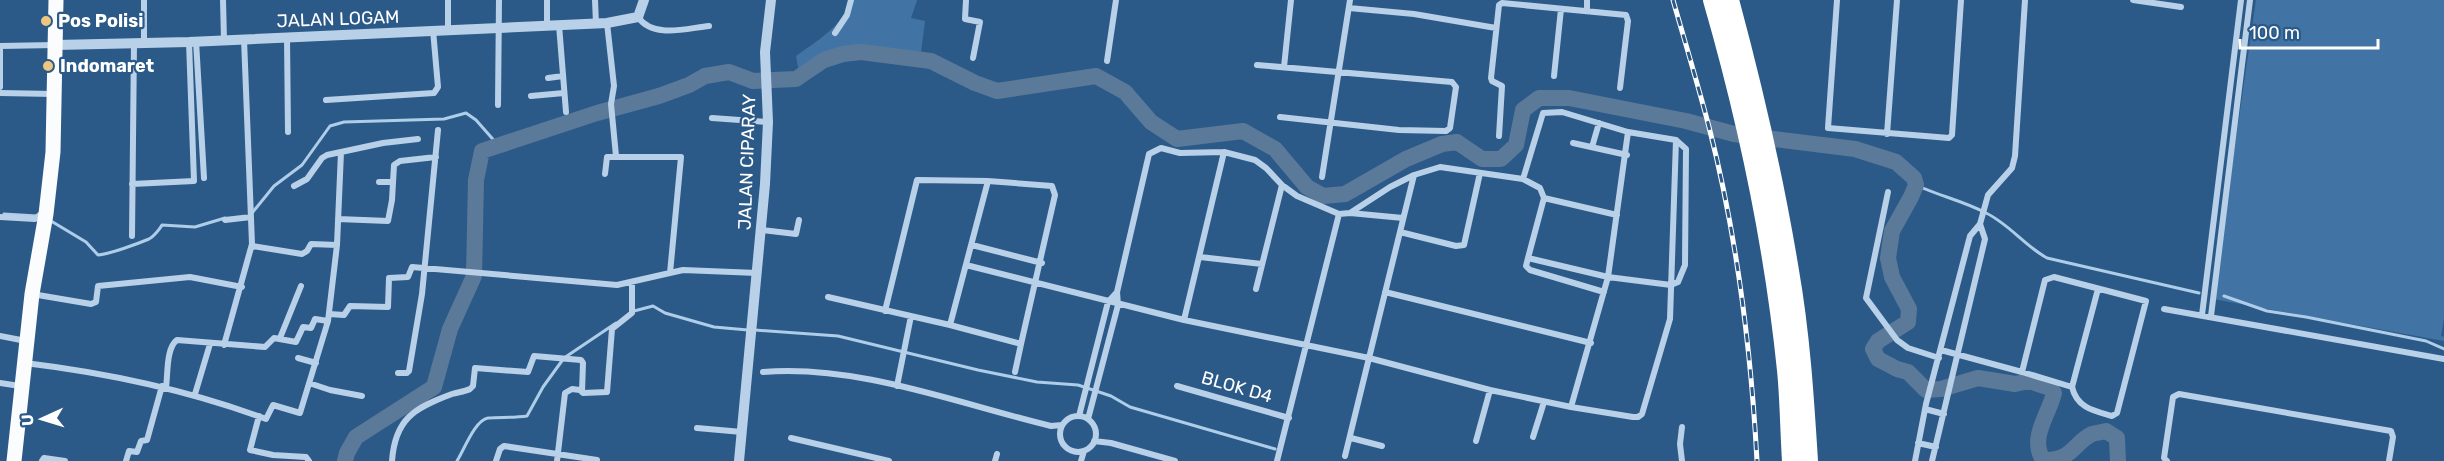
<svg xmlns="http://www.w3.org/2000/svg" width="2444" height="461" viewBox="0 0 2444 461" font-family="Rubik,sans-serif">
<style>
.grass{fill:#4174a4}
.lines{fill:none;stroke-linecap:round;stroke-linejoin:round}
.stream{stroke:#aecde8;stroke-width:3}
.river{stroke:#5b7a99;stroke-width:16}
.minor{stroke:#b9d1e8;stroke-width:6}
.tertiary{stroke:#b9d1e8;stroke-width:10}
.primary{stroke:#fafcfe;stroke-width:15}
.motorway{stroke:#fff;stroke-width:18}
.rail-casing{stroke:#fff;stroke-width:5}
.rail{stroke:#2c5a88;stroke-width:3;stroke-dasharray:9;stroke-linecap:butt}
.poi-dot{fill:#edc781;stroke:#2c5a88;stroke-width:2}
.labels{text-anchor:middle;dominant-baseline:central;stroke-width:4.5;stroke-linejoin:round;paint-order:stroke}
.street-label{font-size:18px;fill:#fff;stroke:#2c5a88}
.poi-label{font-size:18px;font-weight:bold;fill:#fff;stroke:#2c5a88;text-anchor:start}
</style>
<rect width="100%" height="100%" fill="#2c5a88"/>
<!-- grass -->
<path class="grass" d="M850,0H917L911,18L925,21L921,53L845,48L799,72L796,56C814,43 846,24 850,0Z
M2256,0H2444V318L2441,336L2444,337V341L2213,299Z"/>
<g class="lines">
<!-- stream -->
<path class="stream" d="M1916,185C1939,196 1964,201 1986,213C2009,224 2025,246 2047,258L2199,293
M252,213L274,186L302,165L330,126L344,122L444,119L466,113L476,120L498,145
M4,214L37,216
M51,221L86,242L98,255C110,254 137,244 149,239C153,237 160,229 162,225L195,227L225,218
M2224,296L2267,311L2306,317L2426,341L2444,349
M634,311L653,306L665,313L714,327L748,330
M755,330L838,336L978,370L1037,382L1078,385L1111,396L1130,407L1275,449
M457,461C464,450 475,420 488,418C501,417 514,418 527,416L543,387L564,358L616,323"/>
<!-- river -->
<path class="river" d="M345,461L347,453L356,437L434,387L450,329L474,276L476,180L482,151L597,113L659,96L689,85L705,76L729,72L753,81L796,79L824,60L843,54L861,52L931,61L975,83L997,91L1096,76L1125,92L1151,122L1177,139L1243,131L1275,149L1307,187L1323,196L1345,194L1406,159L1442,144L1457,142L1482,159H1501L1516,145L1523,110L1539,98H1569L1686,121L1734,134L1855,149L1896,162L1914,178L1916,185L1911,197L1892,231L1888,258L1892,277L1909,309L1908,322L1878,341L1873,349L1878,359L1897,369L1908,372L1926,390L1941,389L1978,378L2015,384L2029,381L2050,388L2054,393C2049,415 2029,437 2043,460C2073,461 2073,443 2092,434C2096,433 2101,432 2106,431L2117,438L2118,461"/>
<!-- minor -->
<path class="minor" d="M144,0V43
M223,0L224,40
M595,0L596,24
M966,0L965,19L980,22L973,58
M1837,0L1828,128L1949,138L1952,135L1961,0
M2133,0L2181,7
M1349,8L1414,14L1496,28
M1587,11V0
M638,17C653,39 687,28 709,26
M607,23L614,86L611,104L616,156
M559,25L566,112
M547,26V0
M448,30V0
M835,33L847,15L851,0
M287,37L288,132
M196,41L204,178
M0,46L55,45
M1107,61L1116,0
M1257,65L1452,82L1456,87L1450,128L1446,131L1399,130L1280,117
M1284,67L1291,0
M1554,76L1561,9
M548,78L563,76
M0,87V46
M0,93L54,94
M531,96L564,93
M326,100L434,93L438,87L433,30
M498,105L499,0
M712,118L768,122
M1887,134L1897,0
M1499,136L1502,86L1492,81L1491,78L1499,5L1502,3L1626,15L1628,21L1620,88
M1573,143L1627,155
M1592,147L1599,123
M605,174L607,157H681L670,273
M1322,177L1350,0
M379,182H392
M132,184L194,181L189,42
M294,186L307,179L322,158L327,155L383,143L418,139
M1888,192L1866,298L1897,340L1908,348L1939,358
M1544,198L1617,215
M1350,213L1403,218
M0,217L35,219L42,213
M338,219L388,221L392,200L394,165L400,161L436,157
M225,220L251,217
M762,230L796,234L799,220
M1400,232L1456,246L1464,245L1480,173
M132,236L134,43
M972,245L1042,263
M252,246L302,254L307,251L311,244L337,245
M1200,257L1262,264
M1528,258L1526,266L1530,270L1604,292
M966,265L1184,320L1369,358L1414,175
M1256,289L1282,185
M1385,292L1591,343
M32,294L91,304L96,302L98,286L190,277L242,287
M828,297L950,325L988,181
M2164,309L2444,359
M885,311L917,180L988,181L1052,186L1055,195L1021,344L950,325
M329,314L344,315L350,306L388,307L389,278L408,277L412,267L617,285L683,270L757,273
M2202,315L2241,0
M2211,316L2250,0
M1184,320L1224,152L1255,160L1266,168L1282,185L1297,196L1339,214L1350,213L1390,187L1414,175L1440,167L1523,179L1540,188L1544,198L1528,258L1608,277L1671,285L1678,282L1685,265L1686,149L1676,140L1628,132L1562,112L1543,113L1523,179
M0,336L26,341
M280,338L301,286
M224,345L252,244L244,39
M1941,350L2022,372
M298,358L316,363
M25,363C108,373 188,390 266,419L273,405L300,413L328,321L337,245L341,152
M763,372C858,364 959,404 1051,426L1062,425
M1015,372L1021,344
M398,373H407L409,371L422,294L438,130
M0,383L20,386
M309,383L330,390L362,396
M897,386L911,316
M1177,386L1289,418
M166,387C168,374 166,348 177,340L265,347L274,338L296,342L303,327L311,328L315,319L328,321
M2072,387L2022,372L2045,280L2054,277L2146,301L2117,413L2112,416C2094,411 2077,408 2072,387L2098,289
M195,394L210,344
M1571,407L1633,417H1638L1642,414L1670,319L1676,140
M1925,409L1944,414
M259,416L250,450L273,455L306,457L309,461
M1079,416L1108,302L1117,292
M1060 434a18 18 0 1 1 36 0a18 18 0 1 1-36 0Z
M1088,419L1118,305L1117,292L1149,154L1161,148L1180,153L1224,152
M697,428L742,432
M1533,437L1544,402
M791,438L889,461
M1351,438L1382,446
M1094,441L1111,443L1175,461
M1476,441L1490,390
M1918,443L1936,447
M1345,456L1369,358L1490,390L1571,407L1608,277L1628,132
M42,461L44,458L65,461
M126,461L129,451L137,452L141,441L147,440L162,386
M392,461C395,419 414,408 452,394C458,392 464,392 470,389L473,386L475,368L528,372L534,356L581,360L583,363L582,392
M496,461L500,449L504,446L597,460
M557,461L565,393L572,389L580,390L583,393L607,392L612,329L632,313V283
M995,461L997,454
M1081,461L1084,451
M1277,461L1339,214
M1682,461L1680,444L1682,427
M1915,461L1926,404L1970,236L1980,224L1988,195L2012,168L2015,156L2025,0
M1932,461L1985,239L1980,224
M2167,461L2164,458L2173,397L2179,394L2391,431L2393,437L2389,461"/>
<!-- tertiary -->
<path class="tertiary" d="M56,45L189,42L607,23L638,17L644,0
M739,461L765,184L768,122L765,52L771,0"/>
<!-- primary -->
<path class="primary" d="M14,461L32,294L46,214L53,152L56,0"/>
<!-- motorway -->
<path class="motorway" d="M1712,0C1747,121 1773,244 1786,370C1789,400 1789,431 1791,461
M1730,0C1754,89 1775,179 1790,271C1801,334 1805,397 1809,461"/>
<!-- rail casing -->
<g class="rail-casing">
<path id="rail" d="M1673,0C1685,42 1698,85 1709,127C1737,236 1751,350 1757,461"/>
</g>
<!-- rail -->
<use href="#rail" class="rail"/>
</g>
<!-- markers -->
<g class="poi-dot">
<circle cx="46" cy="21" r="6"/>
<circle cx="48" cy="66" r="6"/>
</g>
<g class="labels">
<!-- street labels -->
<g class="street-label">
<text transform="translate(338 19) rotate(-2)">JALAN LOGAM</text>
<text transform="translate(747 162) rotate(-88)">JALAN CIPARAY</text>
<text transform="translate(1237 387) rotate(16)">BLOK D4</text>
</g>
<!-- poi labels -->
<g class="poi-label">
<text x="58" y="21">Pos Polisi</text>
<text x="60" y="66">Indomaret</text>
</g>
</g>
<!-- north arrow -->
<g transform="translate(42 419) rotate(266)" stroke="#2c5a88" stroke-width="4.5" paint-order="stroke">
<path d="M0-4.5L10 22L0 15L-10 22Z" fill="#ffffff"/>
<text y="-9" font-size="16" font-weight="bold" text-anchor="middle" fill="#ffffff">U</text>
</g>
<!-- scale -->
<path d="M2240 39v9h138v-9" fill="none" stroke="#ffffff" stroke-width="3"/>
<text x="2249" y="39" font-size="18" fill="#ffffff" stroke="#2c5a88" stroke-width="4.5" paint-order="stroke">100 m</text>
</svg>
